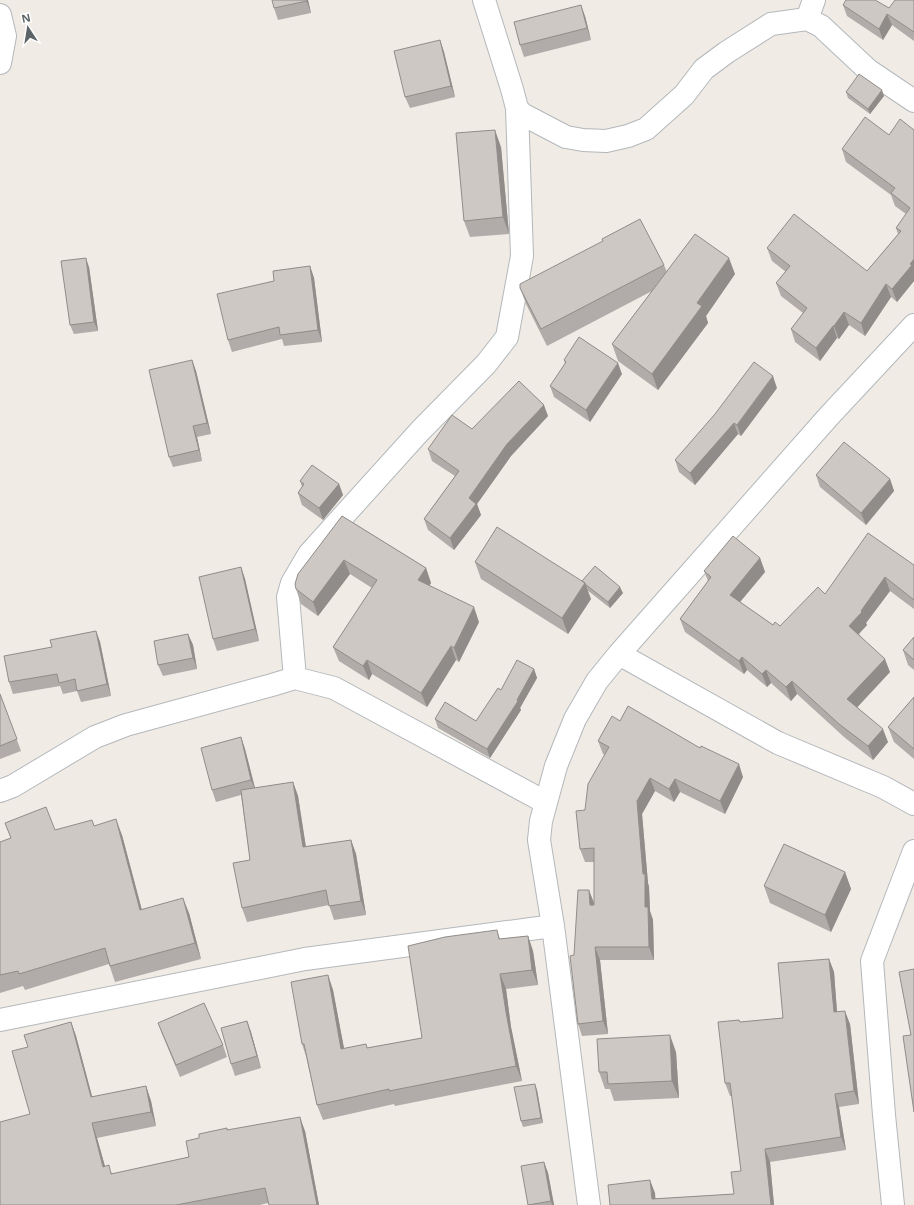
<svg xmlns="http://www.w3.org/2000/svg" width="914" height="1205" viewBox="0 0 914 1205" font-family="'Noto Sans',sans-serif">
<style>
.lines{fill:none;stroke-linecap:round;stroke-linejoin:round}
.minor-casing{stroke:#b3b8bb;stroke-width:24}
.minor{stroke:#fff;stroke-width:22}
.wall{fill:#b1aca9}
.shaded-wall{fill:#908c89}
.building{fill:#cec8c4;stroke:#908c89}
</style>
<rect width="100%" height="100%" fill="#f1ebe5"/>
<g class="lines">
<!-- minor casing -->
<g class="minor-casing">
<path id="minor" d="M0,15L5,36L0,63
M807,19L814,0
M517,108L522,114L566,137L583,140L606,141L628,136L646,129L684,95L704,69L727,52L771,24L807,19L821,26L868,70L914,101
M619,654L778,743L883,787L914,804
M295,678L288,597L292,583L309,554L420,431L486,364L507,337L522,256L517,108L512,89L484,0
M0,791L13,786L95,737L126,725L272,685L295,678L334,688L545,802
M0,1020L305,959L553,926
M589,1205L553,926L539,840L541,821L556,766L575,719L597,681L619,654L829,416L914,325
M893,1205L884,1115L872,961L914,851"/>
</g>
<!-- minor -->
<use href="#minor" class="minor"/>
</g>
<!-- wall -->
<path class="wall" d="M308,0L311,13L278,20L274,8Z
M914,0V41L892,25L883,40L847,16L843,5L889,8Z
M585,16L591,40L524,57L520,45Z
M440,40L444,52L455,97L410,108L405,97Z
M846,92L884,96L870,114L848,98Z
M914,130V281L897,302L891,297L865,336L849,325L839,339L837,338L820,361L795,342L791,329L803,313L781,296L776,283L786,272L772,261L767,248L867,271L898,234L896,228L906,214L895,206L891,195L846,162L842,149L889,135Z
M501,147L509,234L470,237L464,221Z
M664,265L667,272L735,274L706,316L708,323L658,390L618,361L612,344L652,291L547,346L526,304L520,288Z
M310,266L314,278L322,342L284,346L282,339L232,352L228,340L274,281Z
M89,267L98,331L74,334L70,325Z
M192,360L196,371L211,434L197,437L202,461L173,467L169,457Z
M564,360L622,374L590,422L554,397L550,386L565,364Z
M777,388L741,436L738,434L695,485L679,472L675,460Z
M548,416L511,456L477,504L481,515L454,550L428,530L424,519L455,476L432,461L428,449L472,429Z
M816,475L890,479L894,491L866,525L820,487Z
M300,481L339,484L343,495L323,520L302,505L298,493L302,487Z
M342,516L426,568L431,583L429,586L479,622L459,662L456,660L427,707L372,674L369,680L339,661L333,647L372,588L350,574L318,616L301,604L296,589Z
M760,558L765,572L740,602L773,625L780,626L825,594L914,565V609L890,591L866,623L867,625L859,634L890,672L857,707L888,742L873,760L844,737L797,694L791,701L771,683L767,687L747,670L744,674L685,632L680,619L708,581L704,571Z
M475,562L582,581L623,593L610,608L587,590L591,599L568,634L481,579Z
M241,567L245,579L259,641L217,651L213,639Z
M96,631L100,642L111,696L81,702L77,691L63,694L60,686L13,694L9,682L52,647Z
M188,634L193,645L197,669L163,676L158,665Z
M914,637V670L908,665L903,650Z
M534,669L537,678L520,708L521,710L490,758L438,728L435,719L476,721L501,690Z
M0,694L21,751L0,759Z
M914,697V759L894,742L888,727Z
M620,721L743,777L725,814L680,792L674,802L655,791L642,814L648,883L649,887L650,911L653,920L654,960H600L608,1034L582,1036L578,1024L574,955L589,890L594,905V862H585L580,849L585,810L605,755L603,754L598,741Z
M241,737L245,749L255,788L293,782L298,796L306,847L351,840L356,854L366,915L334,920L329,905L247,922L242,908L250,860L241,795L216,802L212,790Z
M5,823L55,830L94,826L122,835L142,910L189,913L201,959L115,982L109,964L25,990L23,986L0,993V842L11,838Z
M845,872L851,889L831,932L770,903L764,886Z
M497,930L500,939L528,936L533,951L538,985L506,989L511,1027L522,1081L395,1106L394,1104L323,1120L317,1105L306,1056L302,1044L328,975L333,990L344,1049L367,1048L422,1038Z
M829,959L834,972L837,1012L850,1024L859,1104L839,1107L846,1150L770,1162L774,1205H610L655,1193V1199L734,1194L741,1171L732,1096H730L725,1083L739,1020L740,1022L783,1018Z
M247,1021L251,1032L261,1068L235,1076L231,1064Z
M71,1022L76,1036L92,1097L146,1086L151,1101L156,1126L97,1138L105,1166L113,1174L189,1157L199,1138L228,1130L305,1131L319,1205H269L268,1203L260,1205H0L30,1114L28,1047Z
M158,1023L223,1045L227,1057L180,1077L162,1034Z
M676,1052L679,1098L614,1101L610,1089H605L599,1072Z
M537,1090L543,1123L523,1127L521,1121Z
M544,1162L548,1173L554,1205H528Z"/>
<!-- shaded-wall -->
<path class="shaded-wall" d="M306,0H308L311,13Z
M581,5L585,16L591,40L587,28Z
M887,14L892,25L883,40L879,29Z
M440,40L444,52L455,97L451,86Z
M882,90L884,96L870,114L868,109Z
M495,130L501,147L509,234L503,217Z
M86,258L89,267L98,331L94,322Z
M729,258L735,274L706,316L708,323L658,390L652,374L697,303Z
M914,259V281L897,302L892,289Z
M310,266L314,278L322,342L318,330Z
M886,284L891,297L865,336L861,323Z
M844,312L849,325L839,339L834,326Z
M833,326L837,338L820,361L816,348Z
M192,360L196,371L211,434L207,423Z
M618,363L622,374L590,422L586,410Z
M773,376L777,388L741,436L737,425Z
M544,405L548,416L511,456L477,504L481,515L454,550L450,538L469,498L507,444Z
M734,423L738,434L695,485L690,473Z
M193,426L197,437L202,461L199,450Z
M890,479L894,491L866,525L861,513Z
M339,484L343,495L323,520L319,508Z
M760,558L765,572L735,608L730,595Z
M344,560L350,574L318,616L313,602Z
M241,567L245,579L259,641L255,629Z
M426,568L431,583L423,595L418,580Z
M885,577L890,591L866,623L867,625L854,639L849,626Z
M585,583L591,599L568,634L562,618Z
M620,587L623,593L610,608L608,602Z
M474,607L479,622L459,662L454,648Z
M96,631L100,642L111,696L107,684Z
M188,634L193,645L197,669L193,658Z
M451,646L456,660L427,707L421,693Z
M742,657L747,670L744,674L739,661Z
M885,659L890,672L852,713L847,699Z
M367,660L372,674L369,680L363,666Z
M534,669L537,678L520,708L521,710L490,758L487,749L517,700Z
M766,670L771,683L767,687L762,674Z
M792,681L797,694L791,701L786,687Z
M883,729L888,742L873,760L868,746Z
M241,737L245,749L256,792L251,780Z
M739,764L743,777L725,814L720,801Z
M650,778L655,791L642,814L648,883L649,887L650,911L653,920L654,960L649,947L645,907L643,874L637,801Z
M675,779L680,792L674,802L669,789Z
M293,782L298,796L308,861L303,847Z
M116,819L122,835L146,926L140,910Z
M351,840L356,854L366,915L361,901Z
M845,872L851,889L831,932L825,915Z
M589,890L594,903L595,918L590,905Z
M183,898L189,913L201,959L195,943Z
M528,936L533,951L538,985L532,970Z
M595,947L600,960L608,1034L603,1021Z
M829,959L834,972L838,1025L834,1012Z
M500,974L506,989L511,1027L522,1081L516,1066L506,1012Z
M328,975L333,990L347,1064L341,1049Z
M845,1011L850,1024L859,1104L854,1091Z
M247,1021L251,1032L261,1068L257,1056Z
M71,1022L76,1036L96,1111L91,1097Z
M670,1035L676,1052L679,1098L672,1081Z
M535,1084L537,1090L543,1123L541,1118Z
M146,1086L151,1101L156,1126L151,1112Z
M835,1094L839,1107L846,1150L841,1137Z
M300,1117L305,1131L319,1205H317Z
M92,1123L97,1138L109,1181L103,1167Z
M765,1149L770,1162L774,1205H771Z
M544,1162L548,1173L554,1205H552L551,1201Z
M650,1180L655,1193L656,1205L652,1199Z"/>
<!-- building -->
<path class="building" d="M272,0H306L307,1L274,8Z
M846,0H875L889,8L895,0H914V32L887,14L879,29L843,5Z
M581,5L587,28L520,45L514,22Z
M440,40L451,86L405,97L394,51Z
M859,74L882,90L868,109L846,92Z
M865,117L889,135L900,119L914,130V259L910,264L912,265L892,289L886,284L861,323L844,312L834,326H833L816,348L791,329L807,308L776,283L790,266L767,248L794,214L867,271L901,231L896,228L910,208L891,193L895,188L842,149Z
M495,130L503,217L464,221L456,133Z
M640,219L664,265L541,329L520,288V284L603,241L602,239Z
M695,234L729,258L697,303L702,306L652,374L612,344Z
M86,258L94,322L70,325L61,261Z
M310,266L318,330L280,335L279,327L228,340L217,294L274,281L273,271Z
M579,337L618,363L586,410L550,386L566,362L564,360Z
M192,360L207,423L193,426L199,450L169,457L149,370Z
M754,362L773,376L737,425L734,423L690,473L675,460L715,414Z
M519,381L544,405L507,444L469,498L476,504L450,538L424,519L459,471L428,449L452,415L472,429Z
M844,442L890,479L861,513L816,475Z
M312,465L339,484L319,508L298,493L304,484L300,481Z
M342,516L426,568L418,580L474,607L454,648L451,646L421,693L367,660L363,666L333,647L377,580L344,560L313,602L296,589L295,584L298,574Z
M497,527L585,583L562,618L475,562Z
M868,533L914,565V600L885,577L861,611L862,612L849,626L885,659L847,699L883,729L868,746L839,724L792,681L786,687L766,670L762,674L742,657L739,661L680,619L711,577L704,571L733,536L760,558L730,595L773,625L775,622L780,626L818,587L825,594Z
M595,566L620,587L608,602L585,584V583L582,581Z
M241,567L255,629L213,639L199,577Z
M96,631L107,684L77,691L75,679L59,683L57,674L9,682L4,656L52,647L50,640Z
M188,634L193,658L158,665L154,641Z
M914,637V660L903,650Z
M517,660L534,669L517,700L518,701L487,749L435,719L445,702L476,721L498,688L501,690Z
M0,694L17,739L0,746Z
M914,697V749L888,727Z
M628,706L700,748L701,746L739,764L720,801L675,779L669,789L650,778L637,801L643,874H645V907H648L649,947H595L603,1021L578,1024L570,956L574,955L578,890H589L590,905H594V848L580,849L576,811L585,810L588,784L609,747L598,741L612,716L620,721Z
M241,737L251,780L212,790L201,748Z
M293,782L303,847L351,840L361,901L329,906L326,890L242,908L233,863L250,860L241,790Z
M46,807L55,830L92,820L94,826L116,819L140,910L183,898L195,943L110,966L105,948L19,974L18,971L0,975V842L11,838L5,823Z
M784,844L845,872L825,915L764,886Z
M497,930L499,939L528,936L532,970L500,974L506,1012L516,1066L389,1091V1089L317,1105L304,1044H302L291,982L328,975L341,1049L366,1044L367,1048L422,1038L408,946L445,937Z
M829,959L834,1012L845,1011L854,1091L835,1094L841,1137L765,1149L771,1205H610L608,1185L650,1180L652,1199L734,1194L731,1172L741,1171L730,1083H725L718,1022L739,1020L740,1022L783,1018L778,963Z
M914,969V1112L903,1036L911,1035L899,972Z
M204,1003L223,1045L176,1065L158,1023Z
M247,1021L257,1056L231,1064L221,1028Z
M71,1022L91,1097L146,1086L151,1112L92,1123L103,1167L109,1165L111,1174L189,1157L186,1141L199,1138V1134L227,1128V1130L300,1117L317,1205H269L265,1188L176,1205H0V1122L30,1114L12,1051L28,1047L24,1035Z
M670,1035L672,1081L608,1084L607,1072H599L597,1039Z
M535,1084L541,1118L521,1121L514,1087Z
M544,1162L551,1201L528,1205L521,1166Z"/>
<!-- north arrow -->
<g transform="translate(28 28) rotate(348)" stroke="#ffffff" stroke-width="3" paint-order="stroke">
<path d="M0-3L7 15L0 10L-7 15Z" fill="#5d6467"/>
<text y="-6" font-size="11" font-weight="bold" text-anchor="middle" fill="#5d6467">N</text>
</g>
</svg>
